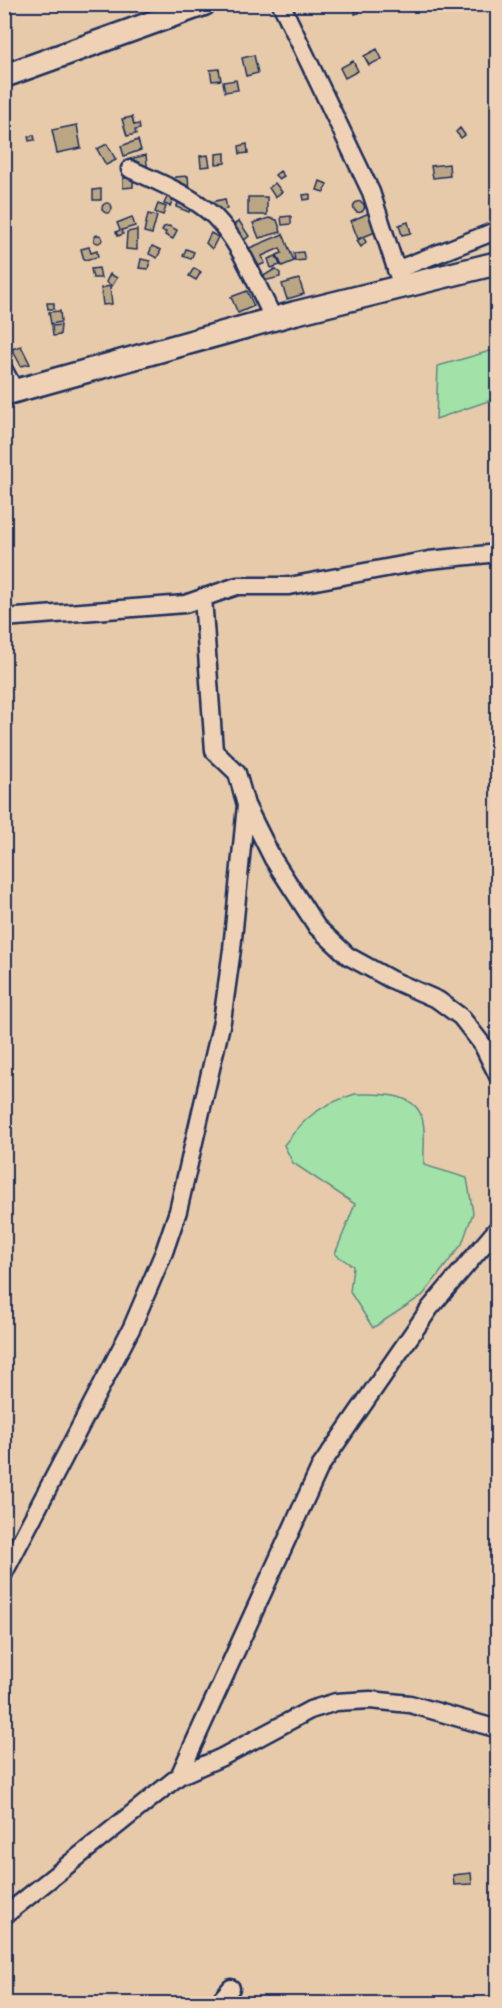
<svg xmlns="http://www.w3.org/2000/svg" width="502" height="2008" viewBox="0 0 502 2008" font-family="Mynerve,sans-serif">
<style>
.green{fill:#a2e1a8;stroke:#5e8883;stroke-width:1.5}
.building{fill:#bba684;stroke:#1b2f5e;stroke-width:1.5}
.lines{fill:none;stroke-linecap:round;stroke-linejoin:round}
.street-casing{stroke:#1b2f5e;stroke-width:21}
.secondary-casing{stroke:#1b2f5e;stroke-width:27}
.street{stroke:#efd2b6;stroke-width:16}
.secondary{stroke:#efd2b6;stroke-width:22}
</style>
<rect width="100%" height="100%" fill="#e7caa9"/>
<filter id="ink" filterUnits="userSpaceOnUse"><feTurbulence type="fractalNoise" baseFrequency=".0167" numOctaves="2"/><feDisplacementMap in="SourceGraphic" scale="12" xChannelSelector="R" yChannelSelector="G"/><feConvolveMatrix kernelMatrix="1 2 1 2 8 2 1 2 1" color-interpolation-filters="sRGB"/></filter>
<g filter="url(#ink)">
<!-- green -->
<path class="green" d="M497,349V398L436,419L438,366Z
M355,1094C379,1094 418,1091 423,1122C426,1136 423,1151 424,1165L467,1178L473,1213L462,1244L423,1295L373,1328L350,1292L353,1266L335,1254L355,1204L293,1163L284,1145C306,1116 320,1105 355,1094Z"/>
<!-- building -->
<path class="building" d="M356,4H369V5L364,10L358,9L359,13L355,14Z
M493,4H498V13H493Z
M377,49L382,59L369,65L364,56Z
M254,55L258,73L246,76L242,58Z
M353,61L358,71L345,78L340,68Z
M219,69L221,80L212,81L210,70Z
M236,80L238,90L225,92L223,82Z
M132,117L134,125L139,124L140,129L135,130L136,134L127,136L122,119Z
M77,125L81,148L57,153L52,130Z
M460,128L465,135L461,138L456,132Z
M34,135L35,140L29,141L28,136Z
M138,140L141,150L124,156L121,146Z
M107,144L116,160L106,165L97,149Z
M247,144L248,153L240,154L239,146Z
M225,153V163L216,164V154Z
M146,155L148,173L129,167L130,159Z
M208,155L210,166L201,167L200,156Z
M449,164L450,176L433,178L431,166Z
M280,171L284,176L279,179L275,175Z
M188,176L189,188H175L172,184L175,177Z
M123,178H133V187L123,188Z
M320,181L327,184L324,192L317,190Z
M275,183L282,192L275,197L269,188Z
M101,189V200H93V190Z
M310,194V199L304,200L303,195Z
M168,195L174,198L170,206L164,204Z
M248,197H267V215H248Z
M181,199L192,205L189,212L176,207Z
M225,199L227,209L217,211L211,202Z
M353.5 207a5.5 5.5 0 1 1 11 0a5.5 5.5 0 1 1-11 0Z
M102 208a5 5 0 1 1 10 0a5 5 0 1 1-10 0Z
M158,204L166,207L163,215L155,212Z
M371,212L378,231L358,239L351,221Z
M148,214L157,216L152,234L144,232Z
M291,216V224L282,225L281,217Z
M132,217L135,226L122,230L123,234L118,236L116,232L120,230L117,223Z
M269,218L277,220L281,232L259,238L253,223Z
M239,221L249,236L241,243L230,228Z
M408,222L411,233L402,235L399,225Z
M169,226L177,230L173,239L165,235L166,232L162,231L164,227Z
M137,230V250L126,249L127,232Z
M211,233L218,237L212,249L206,243Z
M283,234L294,261L282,266L277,255L282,253L280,248L262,256L265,263L254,268L245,250Z
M94 239a4 4 0 1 1 8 0a4 4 0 1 1-8 0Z
M363,237L366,242L361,247L357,241Z
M152,246L161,250L157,258L149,254Z
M89,247L91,253L97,251L98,257L84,260L81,249Z
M186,249L194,252L191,259L183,256Z
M303,252L305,260L295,261L294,253Z
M276,256L280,265L271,268L268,259Z
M141,259L150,261L148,269L139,268Z
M99,268L101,278H93L91,269Z
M194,268L201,272L196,280L189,276Z
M275,269L280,273V277L264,281L262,277Z
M110,274L117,278L112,286L106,282Z
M299,279L304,294L287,299L282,284Z
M110,286L112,304L103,305L101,288Z
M247,291L254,306L238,313L231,297Z
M47,303H54V309H48Z
M60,311L61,322L51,324L49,312Z
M61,325L60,335L53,336L52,326Z
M21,346L30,364L21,366L12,349Z
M471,1873L472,1884L454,1885L453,1875Z"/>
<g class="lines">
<!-- street casing -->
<g class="street-casing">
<path id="street" d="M281,4L371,192L402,287
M130,169C158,182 191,195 214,216C241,243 256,285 274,319
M396,270L498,230
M4,370L15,391
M203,597L214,751L237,773L246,805L273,859L317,927L348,956L390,979L438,1000L461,1017L482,1044L498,1076
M4,618L185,604L237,586H289L429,560L498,553
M4,1573L132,1327L164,1252L178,1211L222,1021L232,949L246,805
M179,1776L320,1467L430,1308L498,1228
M4,1916L179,1776L222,1757L310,1710L336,1702L370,1700L410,1704L498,1729
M217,2004L231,1988"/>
</g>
<!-- secondary casing -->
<g class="secondary-casing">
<path id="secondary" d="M4,76L204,4
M4,394L295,313L498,263"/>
</g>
<!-- street -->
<use href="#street" class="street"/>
<!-- secondary -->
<use href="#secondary" class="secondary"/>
</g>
</g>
<!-- margin -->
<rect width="502" height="2008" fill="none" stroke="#efd2b6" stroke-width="24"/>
<rect x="12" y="12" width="478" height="1984" fill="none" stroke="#1b2f5e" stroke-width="2" filter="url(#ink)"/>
</svg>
